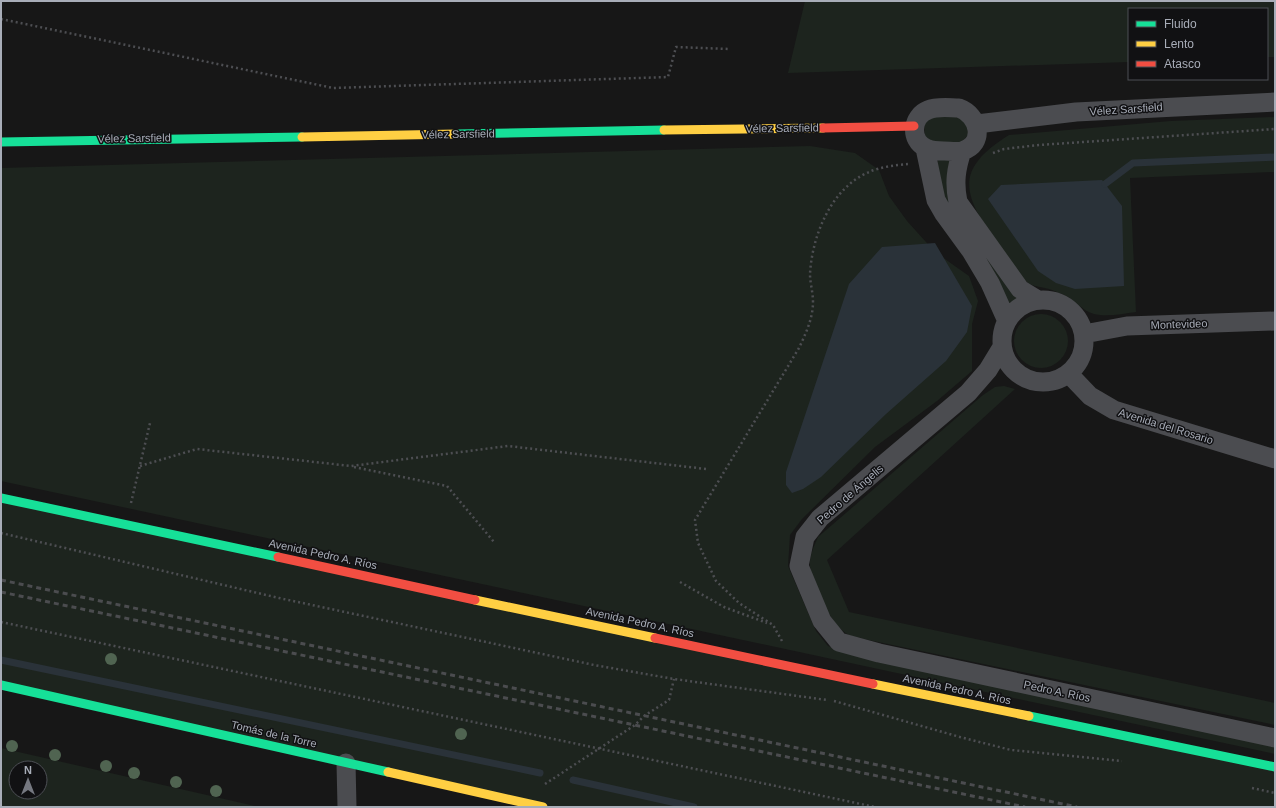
<svg xmlns="http://www.w3.org/2000/svg" width="1276" height="808" viewBox="0 0 1276 808" font-family="Arial,sans-serif">
<style>
.green{fill:#1d241e;fill-rule:evenodd}
.water{fill:#2a3239}
.lines{fill:none;stroke-linecap:round;stroke-linejoin:round}
.stream{stroke:#2a3239;stroke-width:7}
.path{stroke:#4d4e52;stroke-width:2.5;stroke-dasharray:2 3;stroke-linecap:butt}
.street{stroke:#4b4c50;stroke-width:19}
.fast{stroke:#16e098;stroke-width:9}
.slow{stroke:#ffcf43;stroke-width:9}
.jam{stroke:#f24e42;stroke-width:9}
.rail{stroke:#4b4c4f;stroke-width:3;stroke-dasharray:5 4;stroke-linecap:butt}
.tree{fill:#506451}
.labels{text-anchor:middle;dominant-baseline:central;stroke-width:3;stroke-linejoin:round;paint-order:stroke}
.street-label{font-size:11px;fill:#a8adb8;stroke:#111113}
</style>
<rect width="100%" height="100%" fill="#171717"/>
<!-- green -->
<path class="green" d="M805,1H1275V57H1267V9H1129V62L788,73Z
M963,115L971,132L958,146L925,140L924,121L928,116Z
M1275,117V172L1130,178L1136,312C1122,314 1107,317 1094,314C1083,311 1075,301 1066,296C1061,293 1056,292 1052,290C1042,286 1033,288 1024,280C1013,271 1005,255 997,243C963,195 953,170 1009,135L1171,121Z
M810,146L855,153L879,170L889,196L907,221L935,252L969,276L978,301L972,324V371L937,401L875,447L802,519L790,535L788,566L816,631L828,646L844,651L1275,742V754L1,481V168Z
M938,156H950V171L1024,298L1013,303L1008,311L944,205L937,171Z
M1014 341a27 27 0 1 1 54 0a27 27 0 1 1-54 0Z
M1004,386L1015,389L827,560L849,612L1275,703V725L864,639C859,637 853,637 849,635C831,627 813,585 810,567C809,557 814,546 818,537L983,395L995,387Z
M1,498L1275,767V807H543L1,685Z
M1,748L259,807H1ZM16,768H40V792H16Z"/>
<!-- water -->
<path class="water" d="M1102,180L1122,206L1124,286L1075,289L1056,283L1038,271L988,199L1001,185Z
M935,243L972,306L967,332L946,361L886,414L821,477L803,489L792,493L786,485V472L849,284L882,247Z"/>
<g class="lines">
<!-- stream -->
<path class="stream" d="M1105,184L1133,163L1275,157
M1,660L540,773
M573,780L694,807"/>
<!-- path -->
<path class="path" d="M1,19L333,88L668,77L676,47L729,49
M993,153L1004,149L1039,145L1275,129
M140,466L197,449L351,466L508,446L706,469
M354,467L447,486L494,542
M131,503L150,423
M1,533L279,598L594,665L674,679L827,700
M680,582L724,607L767,623
M1,622L875,807
M782,641L773,625L739,603L716,581L698,543L695,520L799,348C806,333 813,318 813,302C813,292 810,283 810,274C812,236 831,188 869,172C880,167 896,165 908,164
M834,701L960,737L1011,750L1122,761
M545,784L635,725L644,716L669,700L674,679
M1252,788L1275,793"/>
<!-- street -->
<path class="street" d="M959,108C979,115 986,144 962,151C957,152 949,151 944,151C937,151 931,151 926,148C909,140 912,116 928,110C937,106 950,108 959,108Z
M977,124L1076,112L1275,102
M925,148L936,200L944,214L971,251L990,283L1007,321
M962,151C956,169 954,183 958,202L1020,289L1038,300
M1002 341a41 41 0 1 1 82 0a41 41 0 1 1-82 0Z
M1084,334L1127,326L1275,321
M1002,347L988,370L968,393L820,518L805,537L799,566L822,621L839,642L879,653L1275,738
M1069,374L1090,396L1114,410L1275,459
M346,763L347,807"/>
<!-- fast -->
<path class="fast" d="M456,134L664,130
M1,142L302,137
M1,498L278,557
M1,685L388,772
M1029,716L1275,767"/>
<!-- slow -->
<path class="slow" d="M664,130L823,128
M302,137L456,134
M475,600L655,638
M873,684L1029,716
M388,772L543,807"/>
<!-- jam -->
<path class="jam" d="M823,128L914,126
M278,557L475,600
M655,638L873,684"/>
<!-- rail -->
<path class="rail" d="M1,580L1077,807
M1,592L1025,807"/>
</g>
<!-- trees -->
<g class="tree">
<circle cx="111" cy="659" r="6"/>
<circle cx="461" cy="734" r="6"/>
<circle cx="12" cy="746" r="6"/>
<circle cx="55" cy="755" r="6"/>
<circle cx="106" cy="766" r="6"/>
<circle cx="134" cy="773" r="6"/>
<circle cx="176" cy="782" r="6"/>
<circle cx="216" cy="791" r="6"/>
</g>
<g class="labels">
<!-- street labels -->
<g class="street-label">
<text transform="translate(1126 109) rotate(-4)">Vélez Sarsfield</text>
<text transform="translate(782 128) rotate(-1)">Vélez Sarsfield</text>
<text transform="translate(458 134) rotate(-1)">Vélez Sarsfield</text>
<text transform="translate(134 138) rotate(-1)">Vélez Sarsfield</text>
<text transform="translate(1179 324) rotate(-2)">Montevideo</text>
<text transform="translate(1166 426) rotate(17)">Avenida del Rosario</text>
<text transform="translate(850 494) rotate(-41)">Pedro de Ángelis</text>
<text transform="translate(323 554) rotate(12)">Avenida Pedro A. Ríos</text>
<text transform="translate(640 622) rotate(12)">Avenida Pedro A. Ríos</text>
<text transform="translate(957 689) rotate(12)">Avenida Pedro A. Ríos</text>
<text transform="translate(1057 691) rotate(12)">Pedro A. Ríos</text>
<text transform="translate(274 734) rotate(13)">Tomás de la Torre</text>
</g>
</g>
<!-- border -->
<rect width="1276" height="808" fill="none" stroke="#a8adb8" stroke-width="4"/>
<!-- legend -->
<rect x="1128" y="8" width="140" height="72" fill="#111113" stroke="#4d4f55"/>
<rect x="1136" y="21" width="20" height="6" fill="#16e098" stroke="#4d4f55"/>
<text x="1164" y="28" font-size="12" fill="#a8adb8">Fluido</text>
<rect x="1136" y="41" width="20" height="6" fill="#ffcf43" stroke="#4d4f55"/>
<text x="1164" y="48" font-size="12" fill="#a8adb8">Lento</text>
<rect x="1136" y="61" width="20" height="6" fill="#f24e42" stroke="#4d4f55"/>
<text x="1164" y="68" font-size="12" fill="#a8adb8">Atasco</text>
<!-- north arrow -->
<g transform="translate(28 780)"><circle r="19" fill="#111113" stroke="#4d4f55"/>
<path d="M0-3L7 15L0 10L-7 15Z" fill="#757880"/>
<text y="-6" font-size="11" font-weight="bold" text-anchor="middle" fill="#a8adb8">N</text>
</g>
</svg>
